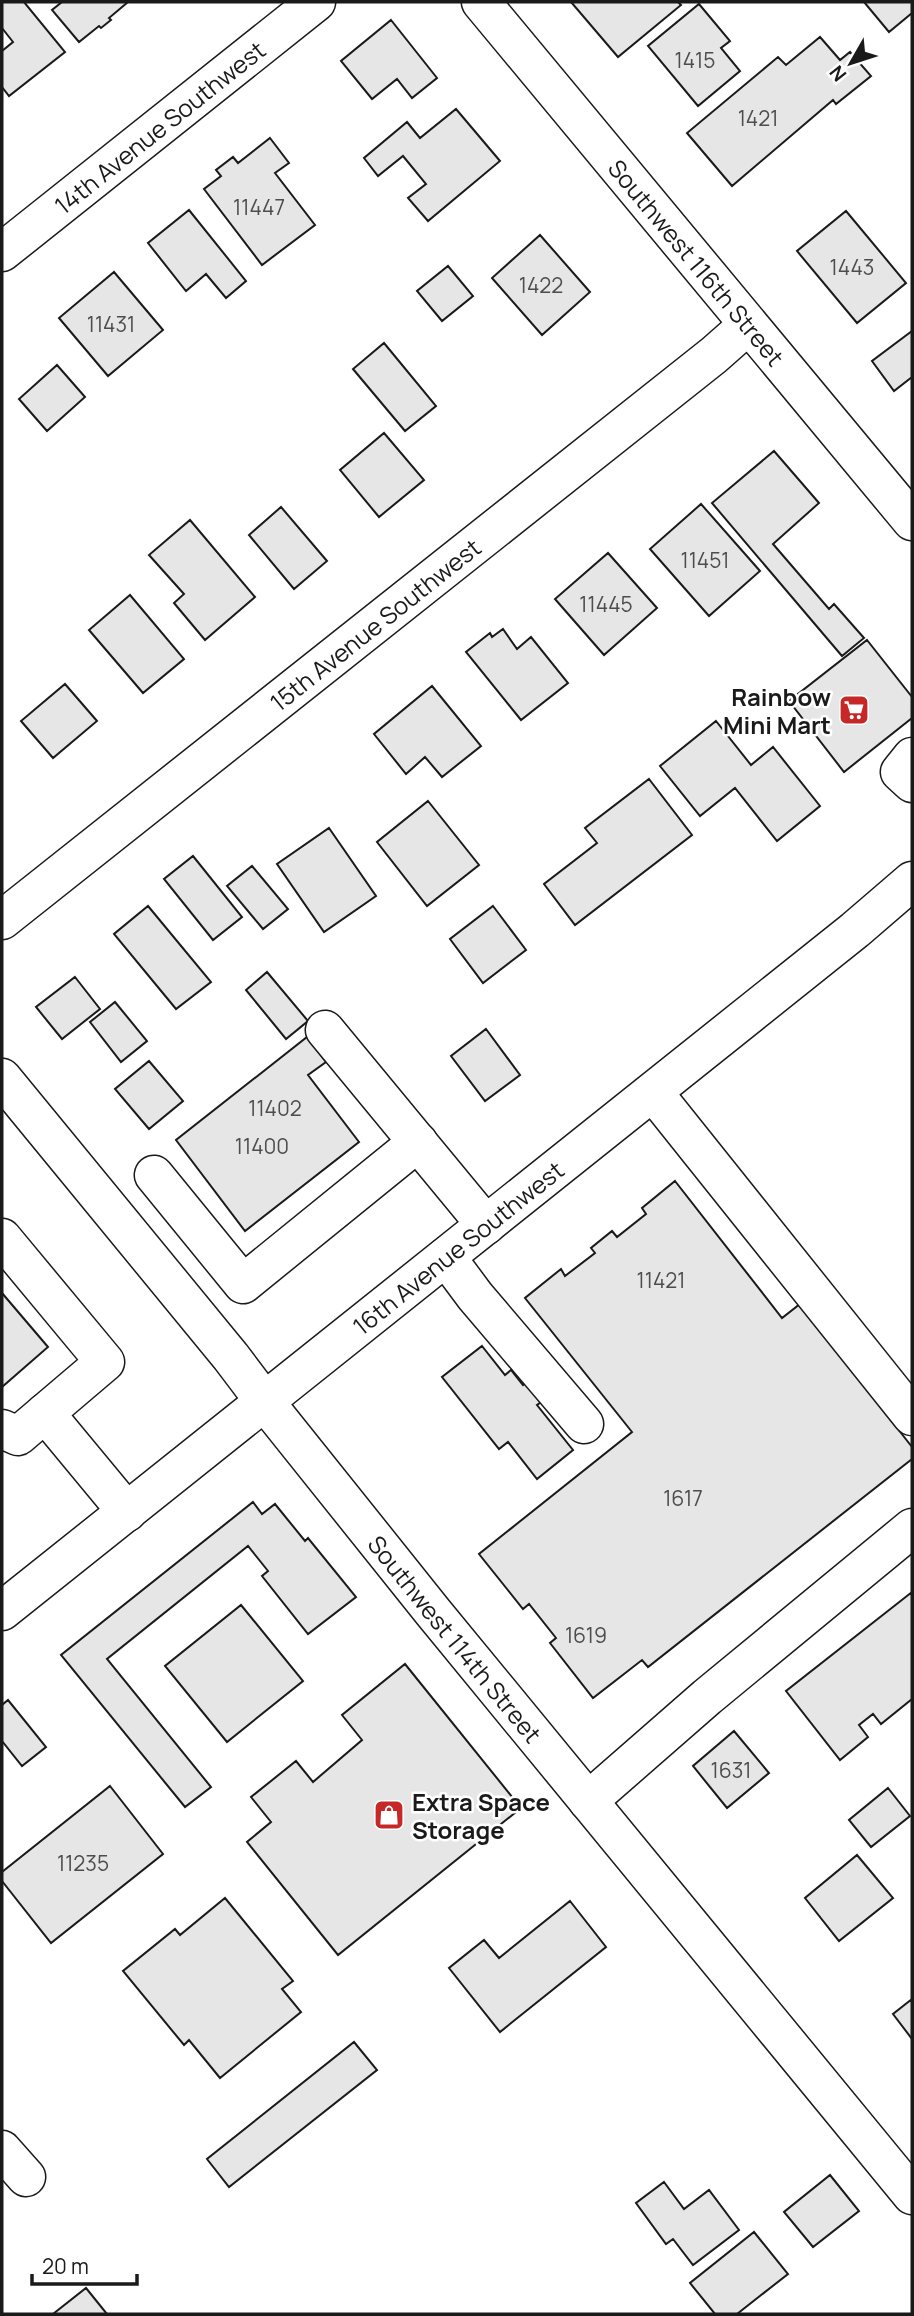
<svg xmlns="http://www.w3.org/2000/svg" width="914" height="2316" viewBox="0 0 914 2316" font-family="Manrope,sans-serif">
<style>
.building{fill:#e6e6e6;stroke:#1a1a1a;stroke-width:2}
.lines{fill:none;stroke-linecap:round;stroke-linejoin:round}
.minor-casing{stroke:#1a1a1a;stroke-width:41}
.major-casing{stroke:#1a1a1a;stroke-width:41}
.minor{stroke:#fff;stroke-width:38}
.major{stroke:#fff;stroke-width:38}
.labels{text-anchor:middle;dominant-baseline:central;stroke-width:5;stroke-linejoin:round;paint-order:stroke}
.number-label{font-size:21px;fill:#4d4d4d}
.street-label{font-size:24px;fill:#1a1a1a;stroke:#fff}
.poi-label{font-size:24px;font-weight:bold;fill:#1a1a1a;stroke:#fff;text-anchor:end}
</style>
<rect width="100%" height="100%" fill="#fff"/>
<!-- building -->
<path class="building" d="M2,2H24L65,52L9,96L2,87V51L13,42L2,28Z
M62,2H128L109,18L111,20L101,28L99,26L79,42L52,10Z
M571,2H678L681,5L618,57Z
M864,2H912V13L889,32Z
M699,4L730,41L721,48L740,71L698,106L648,46Z
M391,20L437,78L412,98L397,79L372,99L341,61Z
M820,37L840,60L850,52L871,76L836,104L833,100L732,186L687,133L778,57L786,65Z
M456,109L500,161L428,221L408,198L426,184L403,156L378,176L364,158L407,122L420,138Z
M270,138L289,163L275,173L315,225L262,265L204,189L221,176L216,170L233,157L238,163Z
M189,210L246,281L226,298L206,274L186,291L148,243Z
M846,211L906,283L857,323L797,251Z
M540,235L590,292L542,335L492,278Z
M448,266L473,296L442,321L417,291Z
M114,272L163,330L108,376L59,318Z
M912,331V377L894,391L872,361Z
M384,343L436,406L405,431L353,369Z
M57,365L85,397L47,431L19,399Z
M384,433L424,480L379,517L340,470Z
M774,451L819,503L773,544L829,609L834,604L864,638L842,656L712,503Z
M701,504L760,571L709,616L650,549Z
M281,507L327,561L294,589L249,535Z
M190,520L255,597L205,640L174,603L184,594L149,555Z
M608,553L657,608L604,655L555,599Z
M130,595L184,659L143,693L89,630Z
M503,629L517,649L531,637L568,683L521,720L466,652L490,633L492,637Z
M867,640L912,697V718L844,772L789,701Z
M65,684L97,721L53,758L21,721Z
M432,686L481,746L442,777L425,757L406,774L374,734Z
M716,721L751,765L773,747L820,806L777,841L735,788L700,816L660,766Z
M649,779L692,835L575,925L544,884L597,843L585,828Z
M428,801L479,865L427,906L377,842Z
M329,828L376,896L324,932L277,864Z
M193,856L242,917L213,940L164,879Z
M252,866L288,909L263,929L227,886Z
M148,906L211,982L176,1009L114,934Z
M493,906L526,950L483,983L450,939Z
M267,972L308,1021L286,1039L246,990Z
M75,977L100,1009L62,1039L36,1007Z
M115,1002L147,1041L121,1062L90,1022Z
M486,1029L520,1075L485,1101L451,1056Z
M307,1037L326,1062L308,1075L359,1142L245,1231L176,1140Z
M149,1061L183,1101L149,1129L115,1089Z
M675,1181L782,1318L800,1304L912,1447V1459L648,1667L642,1660L593,1698L550,1643L556,1638L529,1604L523,1609L479,1554L632,1432L525,1298L561,1269L565,1276L595,1253L591,1248L612,1231L617,1237L646,1214L642,1208Z
M2,1293L48,1347L2,1387Z
M482,1346L505,1375L511,1370L523,1385L532,1378L547,1398L537,1405L573,1450L537,1479L508,1442L499,1449L442,1377Z
M253,1502L262,1514L275,1504L305,1541L308,1538L356,1597L308,1634L262,1576L268,1571L248,1546L107,1659L211,1787L185,1807L61,1655Z
M912,1592V1699L881,1724L873,1714L859,1725L868,1737L840,1760L786,1691Z
M241,1605L303,1681L227,1742L165,1666Z
M405,1664L521,1808L338,1955L247,1842L271,1822L251,1797L296,1761L313,1782L362,1740L342,1715Z
M8,1700L46,1747L22,1766L2,1741V1705Z
M734,1731L769,1773L727,1808L693,1766Z
M110,1786L163,1854L51,1943L2,1881V1872Z
M888,1788L910,1816L871,1847L849,1820Z
M857,1855L893,1898L839,1941L805,1898Z
M225,1898L293,1981L282,1989L301,2012L220,2078L189,2040L184,2045L123,1971L175,1929L180,1935Z
M570,1901L606,1947L500,2032L449,1968L484,1940L499,1958Z
M912,1999V2039L893,2014Z
M354,2042L377,2070L229,2187L207,2159Z
M830,2175L859,2211L813,2247L784,2212Z
M664,2182L684,2209L709,2190L739,2230L693,2265L673,2239L666,2244L636,2203Z
M754,2232L788,2274L737,2314H715L690,2283Z
M86,2288L107,2314H53Z"/>
<g class="lines">
<!-- minor casing -->
<g class="minor-casing">
<g id="minor">
<path id="s1" d="M481,2L912,521"/>
<path id="s2" d="M2,252L316,2"/>
<path d="M912,757L900,772L912,783"/>
<path id="s3" d="M2,920L714,355L748,325"/>
<path d="M325,1030L486,1225"/>
<path id="s4" d="M2,1078L231,1357L265,1402L433,1612L912,2195"/>
<path d="M653,1092L912,1416"/>
<path d="M154,1175L243,1284L418,1142"/>
<path d="M2,1238L105,1362L45,1413L127,1512"/>
<path d="M446,1257L475,1296L584,1424"/>
<path d="M2,1429L18,1436L45,1413"/>
<path d="M588,1801L707,1697L912,1528"/>
<path d="M2,2150L26,2177"/>
</g>
</g>
<!-- major casing -->
<g class="major-casing">
<g id="major">
<path id="s5" d="M2,1611L855,930L912,881"/>
</g>
</g>
<!-- minor -->
<use href="#minor" class="minor"/>
<!-- major -->
<use href="#major" class="major"/>
</g>
<!-- icons -->
<defs>
<g id="supermarket-square" transform="scale(1.575)"><rect x="-9" y="-9" width="18" height="18" rx="4" fill="#c62828" stroke="#fff"/><path d="M-6-5.5h2.5l.6 2H6L4.5 2H-2.5L-4.4-4H-6ZM-1.5 3.2a1.3 1.3 0 1 0 .1 0ZM3 3.2a1.3 1.3 0 1 0 .1 0Z" fill="#fff"/></g>
<g id="shop-square" transform="scale(1.575)"><rect x="-9" y="-9" width="18" height="18" rx="4" fill="#c62828" stroke="#fff"/><path d="M-5-2.5h2.3a2.7 3.5 0 0 1 5.4 0H5L5.5 6h-11ZM-1.5-2.5h3a1.5 2.3 0 0 0-3 0Z" fill="#fff"/></g>
</defs>
<g fill-rule="evenodd">
<use href="#supermarket-square" x="854" y="710"/>
<use href="#shop-square" x="389" y="1815"/>
</g>
<g class="labels">
<!-- number labels -->
<g class="number-label">
<text x="695" y="60">1415</text>
<text x="758" y="118">1421</text>
<text x="259" y="207">11447</text>
<text x="852" y="267">1443</text>
<text x="541" y="285">1422</text>
<text x="111" y="324">11431</text>
<text x="705" y="560">11451</text>
<text x="606" y="604">11445</text>
<text x="275" y="1108">11402</text>
<text x="262" y="1146">11400</text>
<text x="661" y="1280">11421</text>
<text x="683" y="1498">1617</text>
<text x="586" y="1635">1619</text>
<text x="731" y="1770">1631</text>
<text x="83" y="1863">11235</text>
</g>
<!-- street labels -->
<g class="street-label">
<text stroke="none"><textPath href="#s2" startOffset="201">14th Avenue Southwest</textPath></text>
<text stroke="none"><textPath href="#s1" startOffset="338">Southwest 116th Street</textPath></text>
<text stroke="none"><textPath href="#s3" startOffset="476">15th Avenue Southwest</textPath></text>
<text stroke="none"><textPath href="#s5" startOffset="583">16th Avenue Southwest</textPath></text>
<text stroke="none"><textPath href="#s4" startOffset="721">Southwest 114th Street</textPath></text>
</g>
<!-- poi labels -->
<g class="poi-label">
<text x="831" y="696">Rainbow<tspan x="831" dy="28">Mini Mart</tspan></text>
<text x="412" y="1801" text-anchor="start">Extra Space<tspan x="412" dy="28">Storage</tspan></text>
</g>
</g>
<!-- border -->
<rect width="914" height="2316" fill="none" stroke="#1a1a1a" stroke-width="7"/>
<!-- north arrow -->
<g transform="translate(851 63) rotate(231)" stroke="#ffffff" stroke-width="5" paint-order="stroke">
<path d="M0-5L12 26L0 18L-12 26Z" fill="#1a1a1a"/>
<text y="-10" font-size="19" font-weight="bold" text-anchor="middle" fill="#1a1a1a">N</text>
</g>
<!-- scale -->
<path d="M32 2274v10h105v-10" fill="none" stroke="#1a1a1a" stroke-width="3.5"/>
<text x="42" y="2274" font-size="21" fill="#1a1a1a" stroke="#ffffff" stroke-width="5" paint-order="stroke">20 m</text>
</svg>
